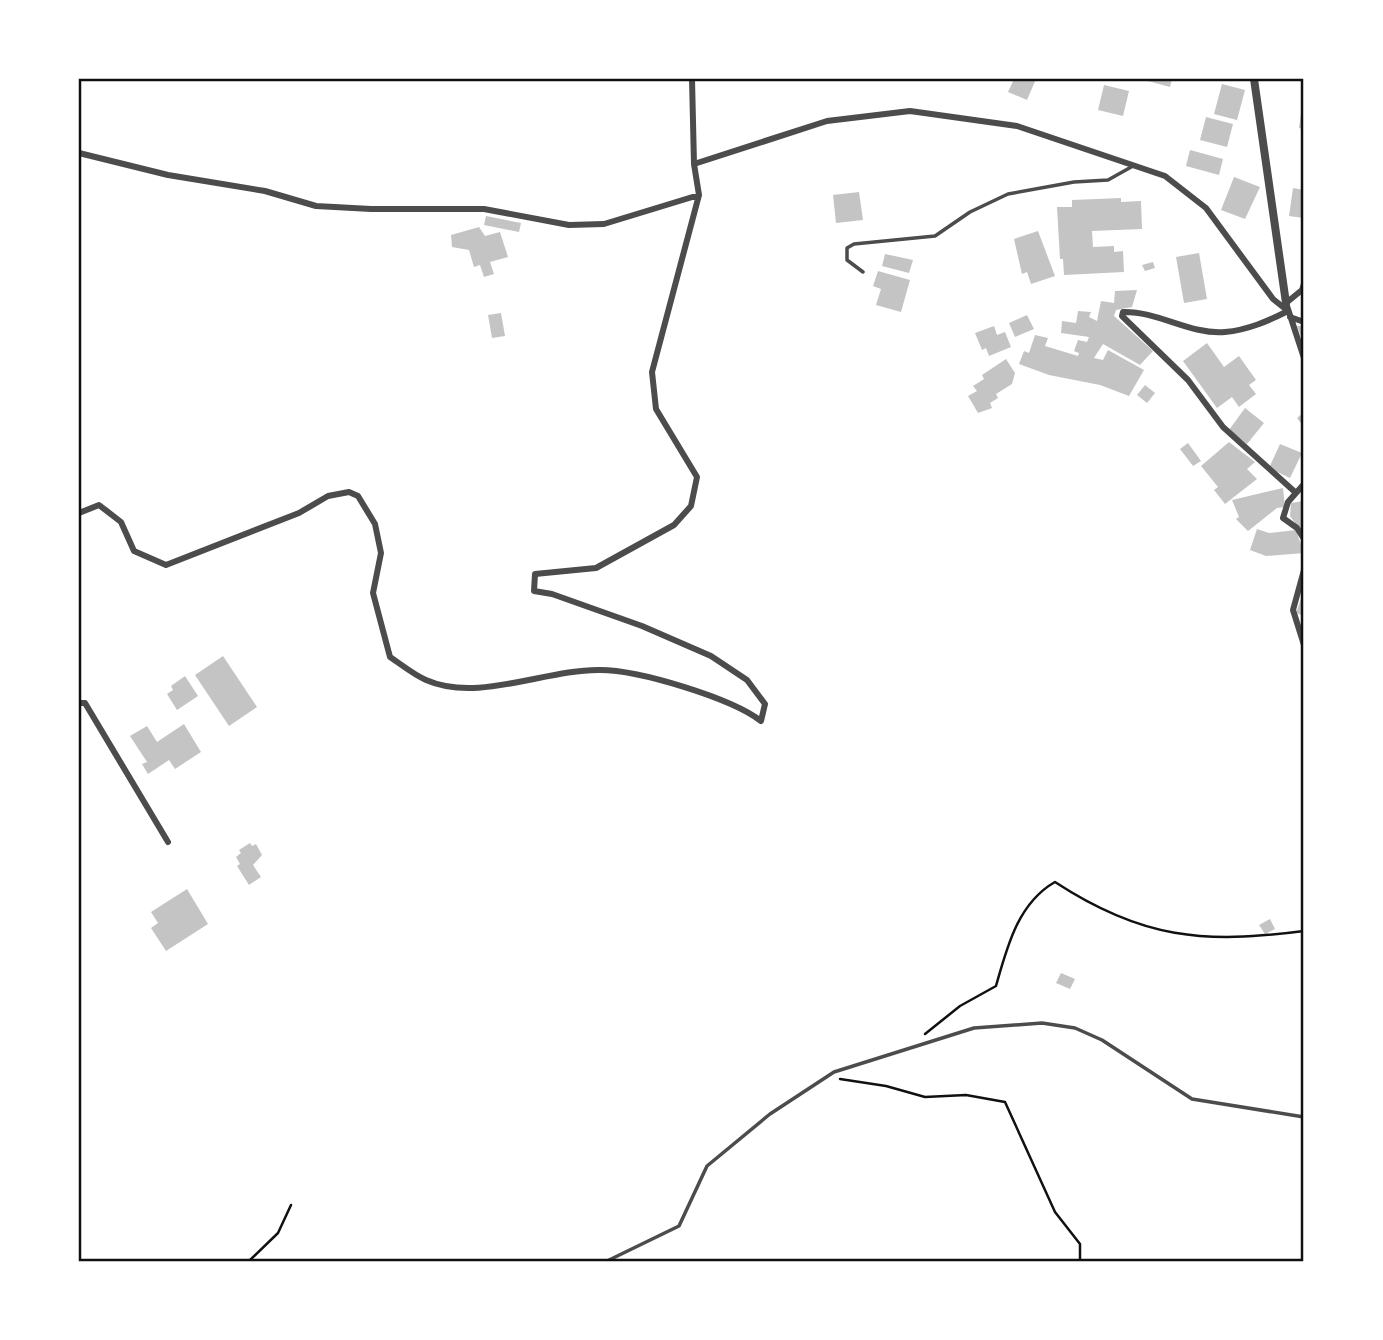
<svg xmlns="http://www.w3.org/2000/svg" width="1383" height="1340" viewBox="0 0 1383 1340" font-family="'Public Sans',sans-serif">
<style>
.building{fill:#c4c4c4}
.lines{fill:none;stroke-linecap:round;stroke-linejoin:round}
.path{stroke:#111;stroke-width:2.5}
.service{stroke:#4c4c4c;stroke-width:3.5}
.minor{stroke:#4c4c4c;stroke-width:6}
.tertiary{stroke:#4c4c4c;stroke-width:8}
.neatline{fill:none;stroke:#111;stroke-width:2.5}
</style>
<rect width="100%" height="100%" fill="#fff"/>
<!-- building -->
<path class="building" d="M1014,79H1036L1027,100L1008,92Z
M1149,79H1172L1170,87L1148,81Z
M1222,84L1245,90L1237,120L1214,114Z
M1104,85L1129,91L1123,116L1098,110Z
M1303,100H1304V129L1299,128Z
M1206,117L1233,124L1227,147L1200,140Z
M1190,150L1223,159L1219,175L1186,166Z
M1234,177L1260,187L1245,219L1221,210Z
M1293,188L1304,190V218L1289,216Z
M859,192L863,220L836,223L833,195Z
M1121,198V202L1141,201L1142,229L1092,231L1093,247L1114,246V252L1123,251L1124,272L1064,275L1063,259H1060L1057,207H1072V200Z
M486,216L521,223L519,232L484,225Z
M479,227L485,236L500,232L508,257L490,262L494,274L484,277L480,265L474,267L469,250L452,247L451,235Z
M1038,231L1055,276L1031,284L1027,272L1022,274L1014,239Z
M1199,253L1207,299L1184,303L1176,257Z
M885,254L913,260L909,273L882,266Z
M1153,262L1155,268L1145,271L1142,265Z
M878,271L910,280L901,312L876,305L881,289L873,286Z
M1137,290L1132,307L1116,310L1114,316L1153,351L1140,365L1103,344L1094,358L1103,360L1108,350L1144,370L1129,396L1100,385L1049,375L1019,364L1024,351L1029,353L1035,335L1048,338L1045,346L1078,356L1079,353L1074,351L1078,340L1087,342L1089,337L1061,333L1062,321L1076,323L1078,311L1091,312L1089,317L1097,321L1101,301L1114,303L1115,291Z
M501,313L505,336L492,338L488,315Z
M1027,315L1034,329L1015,337L1009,323Z
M994,326L997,335L1005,332L1011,347L989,356L986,348L982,350L975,333Z
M1297,326H1304V344Z
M1207,343L1224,367L1239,356L1256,380L1249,385L1256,394L1239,407L1232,397L1217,408L1183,361Z
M1006,359L1015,373L1012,384L996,394L998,398L990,403L992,408L978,413L968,396L977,391L973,386L984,379L982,375Z
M1145,385L1155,393L1147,403L1137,395Z
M1245,408L1264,423L1247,444L1229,430Z
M1304,412V427L1297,418Z
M1229,442L1255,462L1247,469L1257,479L1225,504L1214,490L1218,487L1201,466Z
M1188,443L1201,461L1193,466L1180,449Z
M1280,444L1302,453L1290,478L1269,468Z
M1283,488L1285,507L1277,508L1248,531L1236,519L1239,517L1232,500Z
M1304,501V535L1290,516L1291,503Z
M1257,529L1269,533L1296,530L1304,553L1266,556L1250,550Z
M1304,590V616L1296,613Z
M223,656L257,707L229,726L195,675Z
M185,676L198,696L177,710L167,694L173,690L171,686Z
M184,724L201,752L175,769L169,760L148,774L142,764L147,762L130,736L147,726L157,742Z
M250,843L252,846L256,844L262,855L253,865L261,877L249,885L237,866L240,864L236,857L241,853L239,850Z
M187,889L208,924L166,951L151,928L158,923L151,912Z
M1270,919L1275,929L1265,934L1259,925Z
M1061,973L1075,979L1070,989L1056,983Z"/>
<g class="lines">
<!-- path -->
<path class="path" d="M925,1034L960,1006L996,986C1007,947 1018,903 1055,882C1142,939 1204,944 1304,931
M840,1079L886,1086L925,1097L966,1095L1005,1102L1055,1212L1080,1244V1261
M249,1261L278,1233L291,1205"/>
<!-- service -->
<path class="service" d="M863,272L847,260V248L854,244L935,236L970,212L1008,194L1074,182L1108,180L1133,166
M607,1261L679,1226L707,1166L770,1114L834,1072L974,1028L1042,1023L1075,1028L1102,1040L1192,1099L1304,1117"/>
<!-- minor -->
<path class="minor" d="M79,153L168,175L265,191L316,206L371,209H484L569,225L604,224L699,195
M694,164L827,121L910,111L1017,126L1165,176L1206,208L1273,299L1288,311C1268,321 1248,330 1225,332C1190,335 1158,311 1123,312L1122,316L1188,380L1223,427L1295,492
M1304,284L1302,290L1286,303L1304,358
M1290,317L1304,322
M1304,484L1288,502L1283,518L1297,528L1304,539
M79,513L99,505L121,522L134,551L166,565L299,513L328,496L349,492L358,496L375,524L381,553L373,593L390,657C402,665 414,675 426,680C478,703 546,669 600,670C639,670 731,698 761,721L765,704L747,680L711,656L642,626L552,594L534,591L535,574L596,568L674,525L691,506L697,477L656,409L652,372L699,195L694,164L692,79
M1304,570L1293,610L1304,645
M79,703H85L168,842"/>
<!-- tertiary -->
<path class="tertiary" d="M1254,79L1286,303"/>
</g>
<!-- border -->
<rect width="1383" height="1340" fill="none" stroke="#ffffff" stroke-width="161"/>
<rect x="80" y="80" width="1222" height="1180" class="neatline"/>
</svg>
